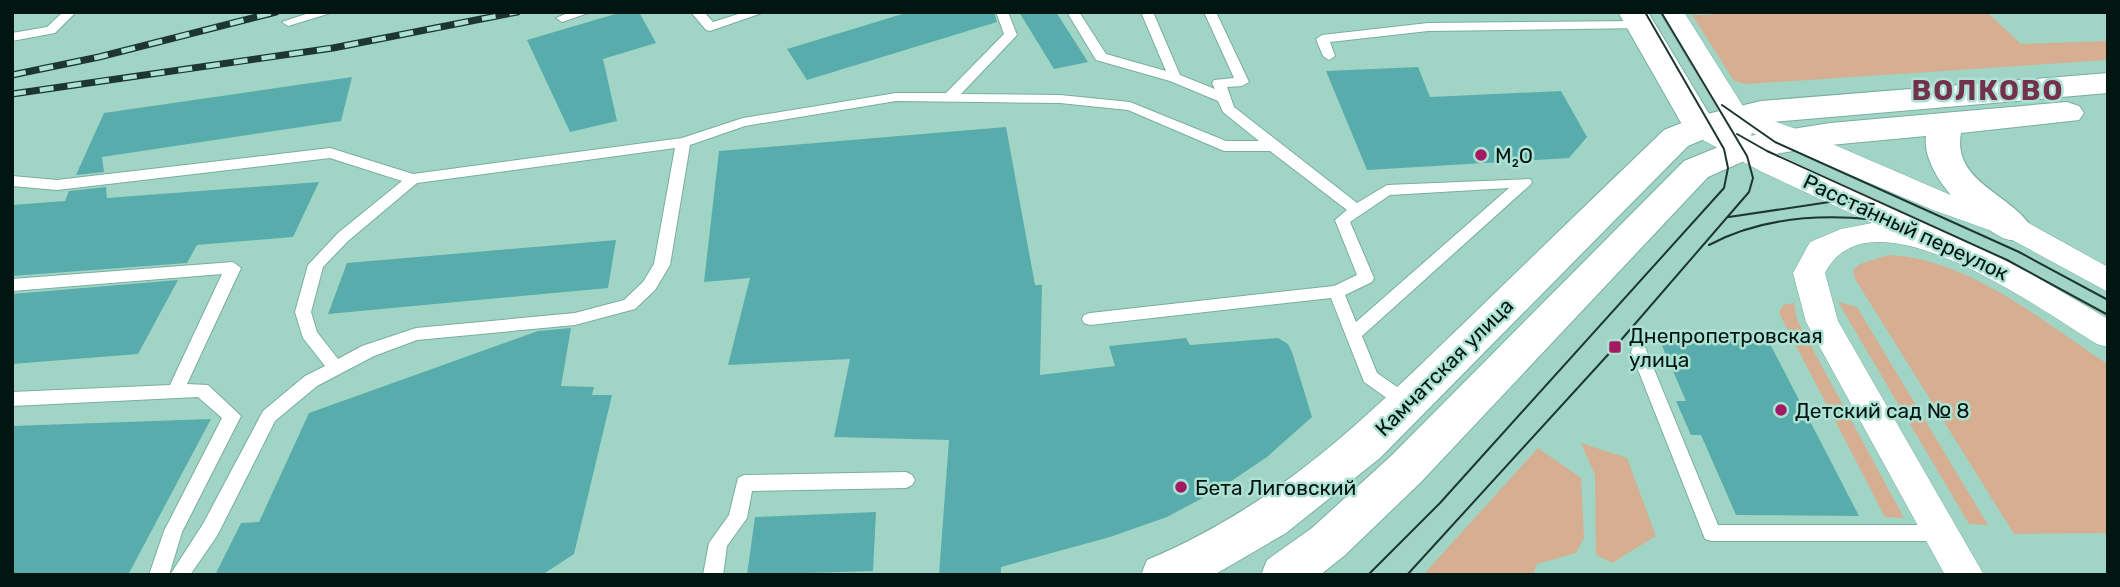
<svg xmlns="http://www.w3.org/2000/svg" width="2120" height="587" viewBox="0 0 2120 587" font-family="Rubik,sans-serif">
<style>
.green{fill:#d6ae92}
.building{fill:#58acac}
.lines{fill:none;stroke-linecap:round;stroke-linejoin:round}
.service-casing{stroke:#7aad9f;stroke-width:2}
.minor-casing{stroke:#7aad9f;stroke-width:1}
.tertiary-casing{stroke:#7aad9f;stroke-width:2}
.secondary-casing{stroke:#7aad9f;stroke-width:2}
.service{fill:#fff;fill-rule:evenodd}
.minor{fill:#fff;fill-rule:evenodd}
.tertiary{fill:#fff;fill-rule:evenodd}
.secondary{fill:#fff;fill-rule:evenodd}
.tram{stroke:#1d3630;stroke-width:2}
.rail-casing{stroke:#1d3630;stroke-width:7}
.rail{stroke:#ade2d3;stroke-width:4.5;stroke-dasharray:14;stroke-linecap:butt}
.poi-dot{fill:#a41a62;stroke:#ade2d3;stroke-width:2.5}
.labels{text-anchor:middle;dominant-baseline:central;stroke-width:5;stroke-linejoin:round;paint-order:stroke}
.poi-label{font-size:21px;fill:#021611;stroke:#ade2d3;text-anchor:start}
.street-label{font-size:21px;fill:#021611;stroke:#ade2d3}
.district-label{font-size:28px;font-weight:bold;letter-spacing:2px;fill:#74314d;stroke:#ade2d3}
</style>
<rect width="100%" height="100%" fill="#a0d5c6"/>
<!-- green -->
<path class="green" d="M1710,12H1987L2021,44L2108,41V60L1746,84L1734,81L1692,15H1711Z
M1888,255C1969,258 2043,322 2108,364V533L2014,534L1855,279L1853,270L1860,264Z
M1838,302L1857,307L1988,525L1969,524Z
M1794,303L1797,320L1904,518L1885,517L1779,313L1783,305Z
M1581,443L1627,458L1656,536L1612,563L1596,555L1595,475Z
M1538,448L1581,478L1584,538L1576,553L1537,564L1533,575H1423Z"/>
<!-- building -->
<path class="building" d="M622,12H639L656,43L603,59L617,121L570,132L527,40Z
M909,12H994L997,22L807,80L787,49Z
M1019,12H1056L1088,62L1054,69Z
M1418,67L1430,97L1561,91L1587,137L1569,158L1367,170L1326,71Z
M352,77L341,121L102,157L104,172L76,175L104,113Z
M1006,127L1035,285H1042L1040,375L1115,366L1109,346L1186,338L1190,345L1278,338L1288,344L1292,352L1312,417L1267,457L1221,488L1167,517L1110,537L1001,567V575H939L949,440L834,437L850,359L728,365L750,278L704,282L719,151Z
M319,182L293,237L197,245L187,263L12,276V205L65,201L69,191L106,187L107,198Z
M616,240L608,288L328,314L347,263Z
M178,280L138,354L12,364V294Z
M571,328L561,386L594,387L592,395H612L574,554L542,575H215L241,523L259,522L309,413L538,331Z
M1659,339L1768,340L1859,516L1736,515L1701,435H1691L1676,401H1686Z
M211,419L128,575H12V426Z
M876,512L873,571L747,575L755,517Z"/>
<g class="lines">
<!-- service casing -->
<g class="service-casing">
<path id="service" d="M63,12H76L55,33L12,41V33L47,27Z
M312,12H334L288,26L282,22Z
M570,12H591L562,22L556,18Z
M691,12H704L713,22L745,12H765L710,31L706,30Z
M996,12H1008L1017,35L961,94L1060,95L1130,102L1226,141H1259L1223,112L1218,101L1170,81L1096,60L1067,12H1079L1106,54L1166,71L1141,12H1153L1180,75L1215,89L1212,83L1214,80L1234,78L1204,12H1216L1249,82L1242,86L1227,87L1234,107L1357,203L1387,185L1530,179L1532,182L1530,185L1362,336L1377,373L1413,398L1416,403L1413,408L1407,410L1401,408L1364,382L1331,298L1090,325L1084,323L1082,319L1084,315L1090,313L1334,286L1357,275L1335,220L1347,210L1270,151H1224L1128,110L1060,103L896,101L745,126L690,145L670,265L655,290L635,309L575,325L417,340L374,356L317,386L275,421L217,536L190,575H170L203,524L263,411L305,376L325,366L303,338L295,312L308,265L338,233L402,181L330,158L57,190L12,186V176L57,180L330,148L413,174L682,138L743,118L896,93H946L1004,34ZM675,148L654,264L643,282L624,300L575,313L416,328L362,346L338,359L317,332L311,312L323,267L348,241L417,183ZM1509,188L1356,322L1345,295L1372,282L1374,278L1350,222L1390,195Z
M1640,21L1644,22V28L1428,31L1330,42L1335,56L1329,60L1323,56L1316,39L1322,35L1428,23Z
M233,262L241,268L187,384L208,385L241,416L182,532L169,575H149L164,531L222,418L198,397L12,406V392L170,385L222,274L12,291V279Z
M1639,346L1645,347L1647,352L1718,525H1942L1949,527L1951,533L1949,539L1942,541H1712L1705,539L1631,352L1633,347Z
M906,472L912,475L915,480L912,485L906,488L752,491L747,518L727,546L723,575H703L709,543L729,515L738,478L744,475Z"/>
</g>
<!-- minor casing -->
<g class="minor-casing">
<path id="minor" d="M1660,12H1684L1746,111L1807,133L1953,196L2025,221L2108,267V292L2003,235L1933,210L1752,133L1749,141L2008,260L2108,319V347L2097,344C2044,312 1870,184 1825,273L1838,321L1984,575H1945L1806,322L1793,273L1810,242L1841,229L1872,223L1762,172L1690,133L1686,127L1690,121L1700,118L1724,128L1722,117Z"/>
</g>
<!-- tertiary casing -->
<g class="tertiary-casing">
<path id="tertiary" d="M1618,12H1648L1717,127L1712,135L1700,138L1688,135Z"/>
</g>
<!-- secondary casing -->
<g class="secondary-casing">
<path id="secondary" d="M2108,73V93L1761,123L1721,132L1688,146L1380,458L1286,533L1214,575H1141L1147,560C1278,505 1361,422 1461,326C1528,261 1596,195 1664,130L1699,116L1761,101Z
M2067,102L2079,106L2084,113L2079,120L1961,133C1952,182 2012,194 2032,228L2027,237C2018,240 2010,242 2001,237C1971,221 1921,173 1926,136L1830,145L1751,158L1708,177L1421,482L1344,556L1320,575H1261L1267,560L1312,528L1391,456L1684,161L1743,137L1830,123Z"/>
</g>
<!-- service -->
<use href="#service" class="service"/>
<!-- minor -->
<use href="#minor" class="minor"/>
<!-- tertiary -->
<use href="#tertiary" class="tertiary"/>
<!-- secondary -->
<use href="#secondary" class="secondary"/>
<!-- tram -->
<path class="tram" d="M1722,105L1775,142L2019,252L2108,300
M1737,134L1767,151L2007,260L2108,315
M1729,217L1836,201L1874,204
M1709,245C1772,211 1848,213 1917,226
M1368,575L1440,503L1724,188L1728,168L1724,149L1645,12
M1407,575L1615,347L1749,192L1753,178L1747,156L1661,12"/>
<!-- rail casing -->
<g class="rail-casing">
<path id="rail" d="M12,75L99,57L276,12
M12,94L333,48L517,12"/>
</g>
<!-- rail -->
<use href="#rail" class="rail"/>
</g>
<!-- markers -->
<g class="poi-dot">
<circle cx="1481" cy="155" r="7"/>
<rect x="1608" y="340" width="14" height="14" rx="3.5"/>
<circle cx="1781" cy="410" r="7"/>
<circle cx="1181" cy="487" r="7"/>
</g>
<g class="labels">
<!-- poi labels -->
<g class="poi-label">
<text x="1495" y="155">М₂O</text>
<text x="1629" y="335">Днепропетровская<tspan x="1629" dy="24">улица</tspan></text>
<text x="1795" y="410">Детский сад № 8</text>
<text x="1195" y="487">Бета Лиговский</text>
</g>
<!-- street labels -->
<g class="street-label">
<text transform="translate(1906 227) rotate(25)">Расстанный переулок</text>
<text transform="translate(1444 367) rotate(-45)">Камчатская улица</text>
</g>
<!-- district labels -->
<g class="district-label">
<text x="1988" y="90">ВОЛКОВО</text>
</g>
</g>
<!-- border -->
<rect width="2120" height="587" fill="none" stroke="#021611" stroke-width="28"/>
</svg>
